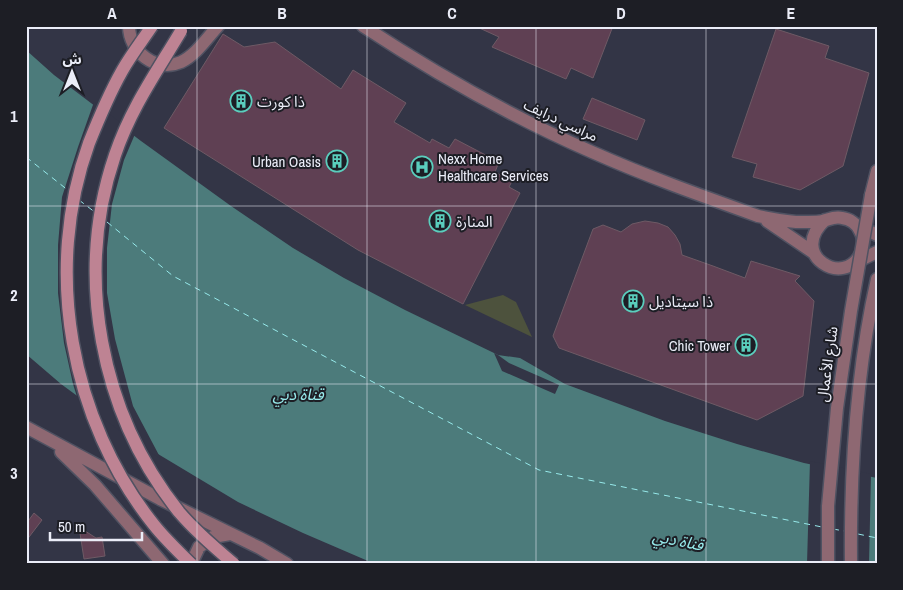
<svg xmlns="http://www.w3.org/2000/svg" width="903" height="590" viewBox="0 0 903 590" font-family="'Archivo Narrow','Noto Sans Arabic',sans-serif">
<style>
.green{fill:#4d523d}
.water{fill:#4c7b7b}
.pier{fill:#333546}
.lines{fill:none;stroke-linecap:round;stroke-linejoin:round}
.ferry{stroke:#97eaeb;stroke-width:1;stroke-dasharray:6 5;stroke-linecap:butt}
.building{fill:#5f4053;stroke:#6e5a65}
.tertiary-casing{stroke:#505262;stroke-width:15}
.tertiary{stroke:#8e6872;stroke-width:12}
.tertiary-bridge-casing{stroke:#505262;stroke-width:15;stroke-linecap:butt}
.secondary-bridge-casing{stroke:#505262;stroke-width:15;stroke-linecap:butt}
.tertiary-bridge{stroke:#8e6872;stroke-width:12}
.secondary-bridge{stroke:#be8393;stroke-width:12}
.grid{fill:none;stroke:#ebedf8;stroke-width:1;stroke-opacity:0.55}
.labels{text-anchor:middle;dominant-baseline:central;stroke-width:4;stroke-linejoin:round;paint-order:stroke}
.poi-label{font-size:15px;fill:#ebedf8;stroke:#1d1e25;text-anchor:start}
.street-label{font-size:15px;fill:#ebedf8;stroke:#1d1e25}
.water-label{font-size:16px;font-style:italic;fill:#97eaeb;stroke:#1d1e25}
.neatline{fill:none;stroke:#ebedf8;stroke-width:2}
.grid-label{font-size:16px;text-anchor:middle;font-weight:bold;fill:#ebedf8}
</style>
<rect width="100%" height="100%" fill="#333546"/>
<!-- green -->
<path class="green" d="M503,295L516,302L532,337L465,305Z"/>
<!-- water -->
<path class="water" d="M26,50L54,75L141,141L231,206L293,248L344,278L405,310L494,353L498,355L520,358L565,384L665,421L737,444L804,463L877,478V564H375L303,533L238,502L148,448L61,384L26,354Z"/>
<!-- pier -->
<path class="pier" d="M94,102L135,134L124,160L112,204L107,248V293L115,339L133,406L161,459L146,450L78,400L73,384L64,343L58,293V245L62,197L78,147Z
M494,353L498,355L509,363L559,385L555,394L502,371Z
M810,461L871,474L869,564H807Z"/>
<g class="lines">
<!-- ferry -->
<path class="ferry" d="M26,157L69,191
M79,200L96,213
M107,222L173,276L539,470L822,527
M833,529L844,531
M858,534L877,538"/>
</g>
<!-- building -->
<path class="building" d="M475,26H613L593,78L571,68L566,79L492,47L499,37Z
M776,29L829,46L825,58L869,73L843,166L800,190L753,177L757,164L732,157Z
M223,34L244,47L275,42L341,89L353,70L406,103L394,122L430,143L432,139L449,148L455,139L499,162L495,172L512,181L509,187L520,193L463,304L358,250L164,128Z
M592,98L645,120L637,140L583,119Z
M645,221L658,223L668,227L675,235L680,244L682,255L713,266L745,278L751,261L800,276L795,281L814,301L803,396L757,420L559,348L553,336L593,229L603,225L621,232L632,224Z
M34,513L42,520L26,541V524Z
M79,527L96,538L102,537L105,556L84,559Z"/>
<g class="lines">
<!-- tertiary casing -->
<g class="tertiary-casing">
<path id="tertiary" d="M129,26C129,52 156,73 181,62C196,55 207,38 218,26
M363,26C436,74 512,117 592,152C646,176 702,196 758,216C774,219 791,223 808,222C813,222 818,222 823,221C830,219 835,216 842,218C850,219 857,224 860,231C864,237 864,246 861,253C845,289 787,255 825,220
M871,195L877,171
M767,221L814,253
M857,225L877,235
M856,262L877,252
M26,427L160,499L260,548L287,564
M61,452L95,485L163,564
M191,564L199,547L213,537L230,534
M851,564C850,468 856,372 877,279"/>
</g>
<!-- tertiary -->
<use href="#tertiary" class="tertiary"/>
<!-- tertiary-bridge casing -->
<g class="tertiary-bridge-casing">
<path id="tertiary-bridge" d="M828,564V506L837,408L851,311L871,195"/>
</g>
<!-- secondary-bridge casing -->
<g class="secondary-bridge-casing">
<path id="secondary-bridge" d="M152,26C142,41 131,55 122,71C109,94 99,118 89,143C43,270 70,420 154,525C165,539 178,551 191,564
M181,31C156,73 131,108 115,155C74,275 100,413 179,512C195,531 215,548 234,564"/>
</g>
<!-- tertiary-bridge -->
<use href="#tertiary-bridge" class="tertiary-bridge"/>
<!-- secondary-bridge -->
<use href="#secondary-bridge" class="secondary-bridge"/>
</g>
<!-- grid -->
<path class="grid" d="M197,26V564M367,26V564M536,26V564M706,26V564M26,206H877M26,384H877"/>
<!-- icons -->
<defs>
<g id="building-ring" transform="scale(1.125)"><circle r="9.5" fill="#1d1e25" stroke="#5acebd" stroke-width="1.5"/><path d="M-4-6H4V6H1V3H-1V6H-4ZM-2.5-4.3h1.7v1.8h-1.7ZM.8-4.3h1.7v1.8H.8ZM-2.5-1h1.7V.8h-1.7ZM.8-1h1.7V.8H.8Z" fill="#5acebd"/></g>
<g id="hospital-ring" transform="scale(1.125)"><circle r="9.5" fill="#1d1e25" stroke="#5acebd" stroke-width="1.5"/><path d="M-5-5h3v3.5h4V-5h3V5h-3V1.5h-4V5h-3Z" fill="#5acebd"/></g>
</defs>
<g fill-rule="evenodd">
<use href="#building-ring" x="241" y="101"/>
<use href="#building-ring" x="337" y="161"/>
<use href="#hospital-ring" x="422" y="167"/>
<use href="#building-ring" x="440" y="221"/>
<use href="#building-ring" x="633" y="301"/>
<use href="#building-ring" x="746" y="345"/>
</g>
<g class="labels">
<!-- poi labels -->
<g class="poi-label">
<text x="257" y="101">ذا كورت</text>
<text x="438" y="158">Nexx Home<tspan x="438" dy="17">Healthcare Services</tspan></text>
<text x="321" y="161" text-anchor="end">Urban Oasis</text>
<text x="456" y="221">المنارة</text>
<text x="649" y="301">ذا سيتاديل</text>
<text x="730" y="345" text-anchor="end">Chic Tower</text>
</g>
<!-- street labels -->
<g class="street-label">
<text transform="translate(561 120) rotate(25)">مراسي درايف</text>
<text transform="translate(827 364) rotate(-82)">شارع الأعمال</text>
</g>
<!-- water labels -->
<g class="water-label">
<text x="298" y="394">قناة دبي</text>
<text transform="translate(678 540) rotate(11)">قناة دبي</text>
</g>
</g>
<!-- border -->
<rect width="903" height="590" fill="none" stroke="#1d1e25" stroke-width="55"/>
<!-- north arrow -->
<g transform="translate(72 72)" stroke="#1d1e25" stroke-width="4" paint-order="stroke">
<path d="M0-4L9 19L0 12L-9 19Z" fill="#ebedf8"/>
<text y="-8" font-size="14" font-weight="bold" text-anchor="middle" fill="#ebedf8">ش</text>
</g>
<!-- scale -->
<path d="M50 532v8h92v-8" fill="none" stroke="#ebedf8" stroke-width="2.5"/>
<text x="58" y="532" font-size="15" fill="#ebedf8" stroke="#1d1e25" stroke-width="4" paint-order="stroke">50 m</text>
<rect x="28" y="28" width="848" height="534" class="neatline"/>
<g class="grid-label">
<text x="112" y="19">A</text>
<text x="282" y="19">B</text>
<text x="452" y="19">C</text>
<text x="621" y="19">D</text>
<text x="791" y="19">E</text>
<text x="14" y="122">1</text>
<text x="14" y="301">2</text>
<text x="14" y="479">3</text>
</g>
</svg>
